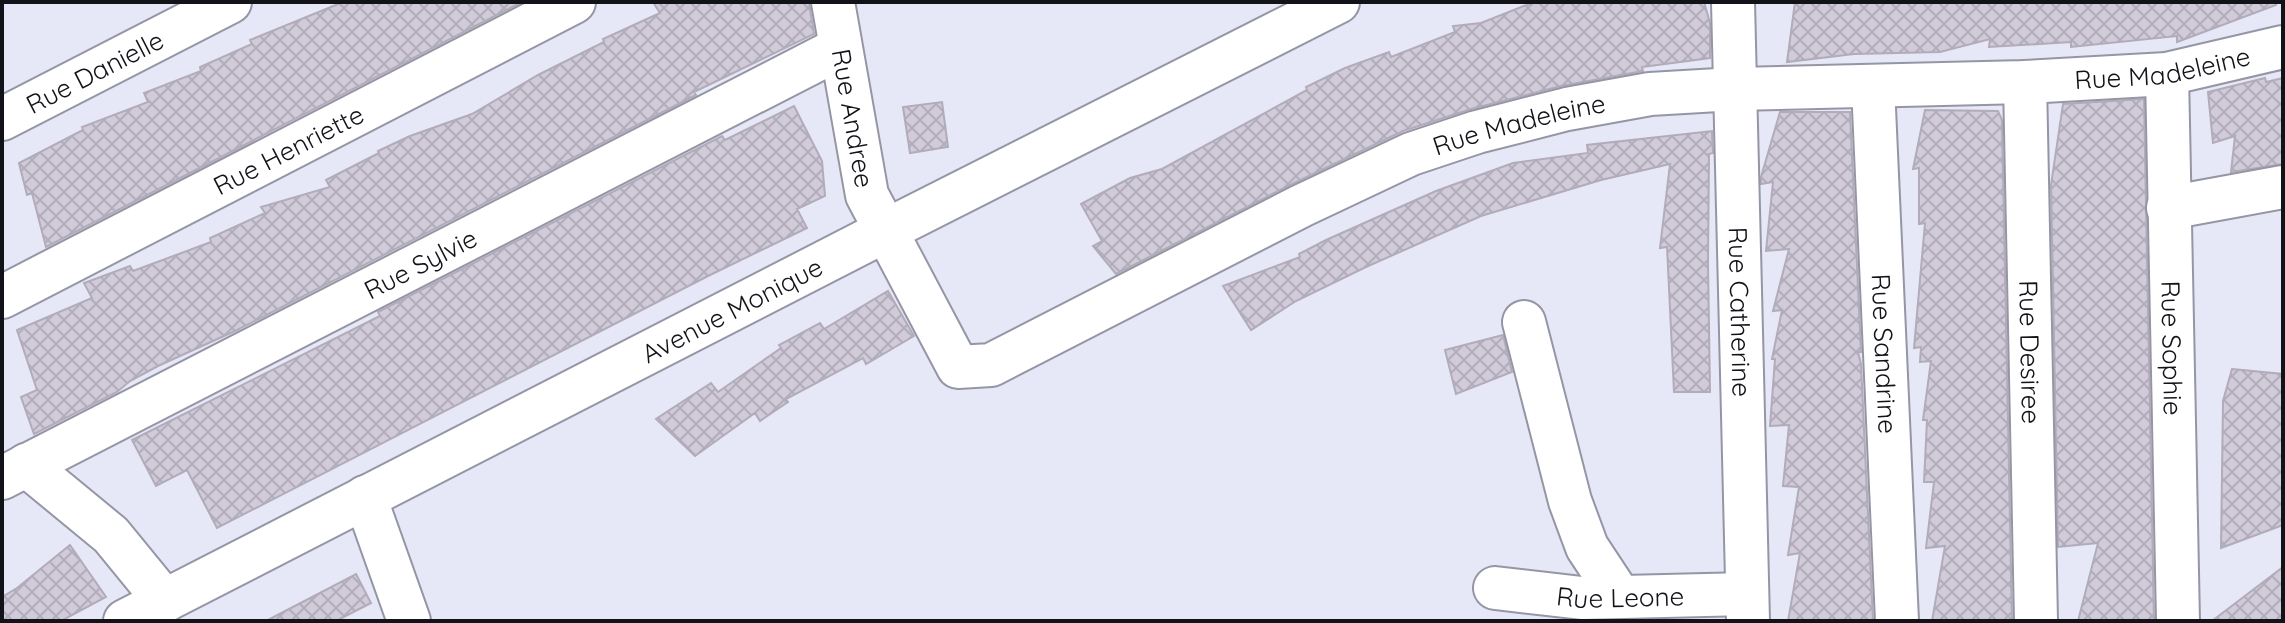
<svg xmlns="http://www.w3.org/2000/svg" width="2285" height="623" viewBox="0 0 2285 623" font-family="Quicksand,sans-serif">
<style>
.building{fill:url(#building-cross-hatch);stroke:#b2abb9;stroke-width:2}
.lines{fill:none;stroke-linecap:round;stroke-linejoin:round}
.minor-casing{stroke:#9596a5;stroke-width:46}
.minor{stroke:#fff;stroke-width:42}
.labels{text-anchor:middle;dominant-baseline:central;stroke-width:6;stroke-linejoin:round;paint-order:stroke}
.street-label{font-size:26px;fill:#121318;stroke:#e6e8f7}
</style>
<defs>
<pattern id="building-cross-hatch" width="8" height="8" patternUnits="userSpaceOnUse" patternTransform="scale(2)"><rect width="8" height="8" fill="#d1cad9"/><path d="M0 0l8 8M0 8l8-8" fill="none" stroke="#b2adba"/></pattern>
</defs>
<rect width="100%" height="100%" fill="#e6e8f7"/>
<!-- building -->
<path class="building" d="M343,2H522L46,247L32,193L27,195L19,163L83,130L82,127L148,102L144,93L201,71L200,67L252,44L250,40Z
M653,2H809L814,34L694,92L696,95L235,331L158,366L130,381L117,392L34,434L21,397L37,390L17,330L92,298L84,283L130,266L133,271L211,242L210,238L265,213L261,207L330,187L326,180L379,153L378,151L410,136L472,114L538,75L604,42L603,39L660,13Z
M1534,2H1704L1710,23V58L1642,67L1643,71L1561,86L1471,109L1403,131L1290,185L1116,274L1093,246L1102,241L1081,204L1130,178L1162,169L1307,90L1306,87L1345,68L1389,52L1391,57L1455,32L1453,26L1481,23Z
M1795,2H2275L2276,5L2177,42V36L2071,47V42L1989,47L1990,39L1940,52L1854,54L1787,62Z
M2265,78L2266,82L2283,78V164L2231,172L2235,136L2213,143L2208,92Z
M2144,99L2154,621H2078L2098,543L2058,547L2051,185L2063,104Z
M942,102L948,147L910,153L903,107Z
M794,106L822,161L825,196L797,209L807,228L708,276L217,528L187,470L156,486L132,440L380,316L378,312L722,136L725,140Z
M1925,110L1998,111L2002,120L2012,621H1932L1945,546L1926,548L1934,482H1924L1927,420H1923L1931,361L1920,362L1921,347L1914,348L1925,223L1919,224V168L1913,169Z
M1780,112H1850L1861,352H1858L1861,364L1873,621H1788L1800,553L1788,555L1799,487L1783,486L1789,425L1770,426L1775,359H1772L1782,310L1773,311L1789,249L1766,251L1773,182L1761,184V177Z
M1712,131L1713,153L1709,154L1708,264L1710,392H1674L1667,247L1660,248L1670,164L1601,180L1481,216L1366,267L1296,301L1251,330L1223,286L1300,257L1299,254L1326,240L1436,191L1513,163L1588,153L1587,145Z
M888,291L914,336L866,364L863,358L786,399L788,402L760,421L755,413L695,456L656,419L711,383L718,392L781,348L779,345L820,323L824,329Z
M1503,335L1512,372L1456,394L1445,350Z
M2232,369L2283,374V525L2221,548L2223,401Z
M70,545L106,597L61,621H2V597L17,588Z
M2283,567V621H2212Z
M356,574L371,603L336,621H266Z"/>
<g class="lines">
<!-- minor casing -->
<g class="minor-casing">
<g id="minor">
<path id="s1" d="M833,2L867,195L958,367L991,365L1301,206L1411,154L1477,132L1567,109L1650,94L1735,89L2025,82L2167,74L2283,47"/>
<path id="s2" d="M1733,2L1748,621"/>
<path id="s3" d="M2167,74L2178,621"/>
<path id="s4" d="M2025,82L2036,621"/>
<path id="s5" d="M1873,86L1897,621"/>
<path id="s6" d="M2,119L230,2"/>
<path d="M2168,208L2283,187"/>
<path id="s7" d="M2,297L574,2"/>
<path d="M1524,322L1570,501L1587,547L1620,597"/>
<path d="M26,465L111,535L165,601"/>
<path id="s8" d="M2,478L840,48"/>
<path d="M365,497L409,621"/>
<path id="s9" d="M1495,588L1582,598L1747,594"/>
<path id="s10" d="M125,621L885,231L1338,2"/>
</g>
</g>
<!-- minor -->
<use href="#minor" class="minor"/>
</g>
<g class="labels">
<!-- street labels -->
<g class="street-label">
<text stroke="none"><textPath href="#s1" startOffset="1654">Rue Madeleine</textPath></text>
<text stroke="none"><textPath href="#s6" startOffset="104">Rue Danielle</textPath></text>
<text stroke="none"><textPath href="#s1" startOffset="118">Rue Andree</textPath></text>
<text stroke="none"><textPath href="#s1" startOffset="1006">Rue Madeleine</textPath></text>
<text stroke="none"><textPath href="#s7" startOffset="322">Rue Henriette</textPath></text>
<text stroke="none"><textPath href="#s8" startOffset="470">Rue Sylvie</textPath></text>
<text stroke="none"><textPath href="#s10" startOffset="682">Avenue Monique</textPath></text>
<text stroke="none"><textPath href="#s2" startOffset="310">Rue Catherine</textPath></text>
<text stroke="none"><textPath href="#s3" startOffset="274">Rue Sophie</textPath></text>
<text stroke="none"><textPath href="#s4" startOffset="270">Rue Desiree</textPath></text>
<text stroke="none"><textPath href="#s5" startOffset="268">Rue Sandrine</textPath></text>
<text stroke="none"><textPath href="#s9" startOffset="126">Rue Leone</textPath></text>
</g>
</g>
<!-- border -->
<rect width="2285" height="623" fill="none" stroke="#121318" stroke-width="8"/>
</svg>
